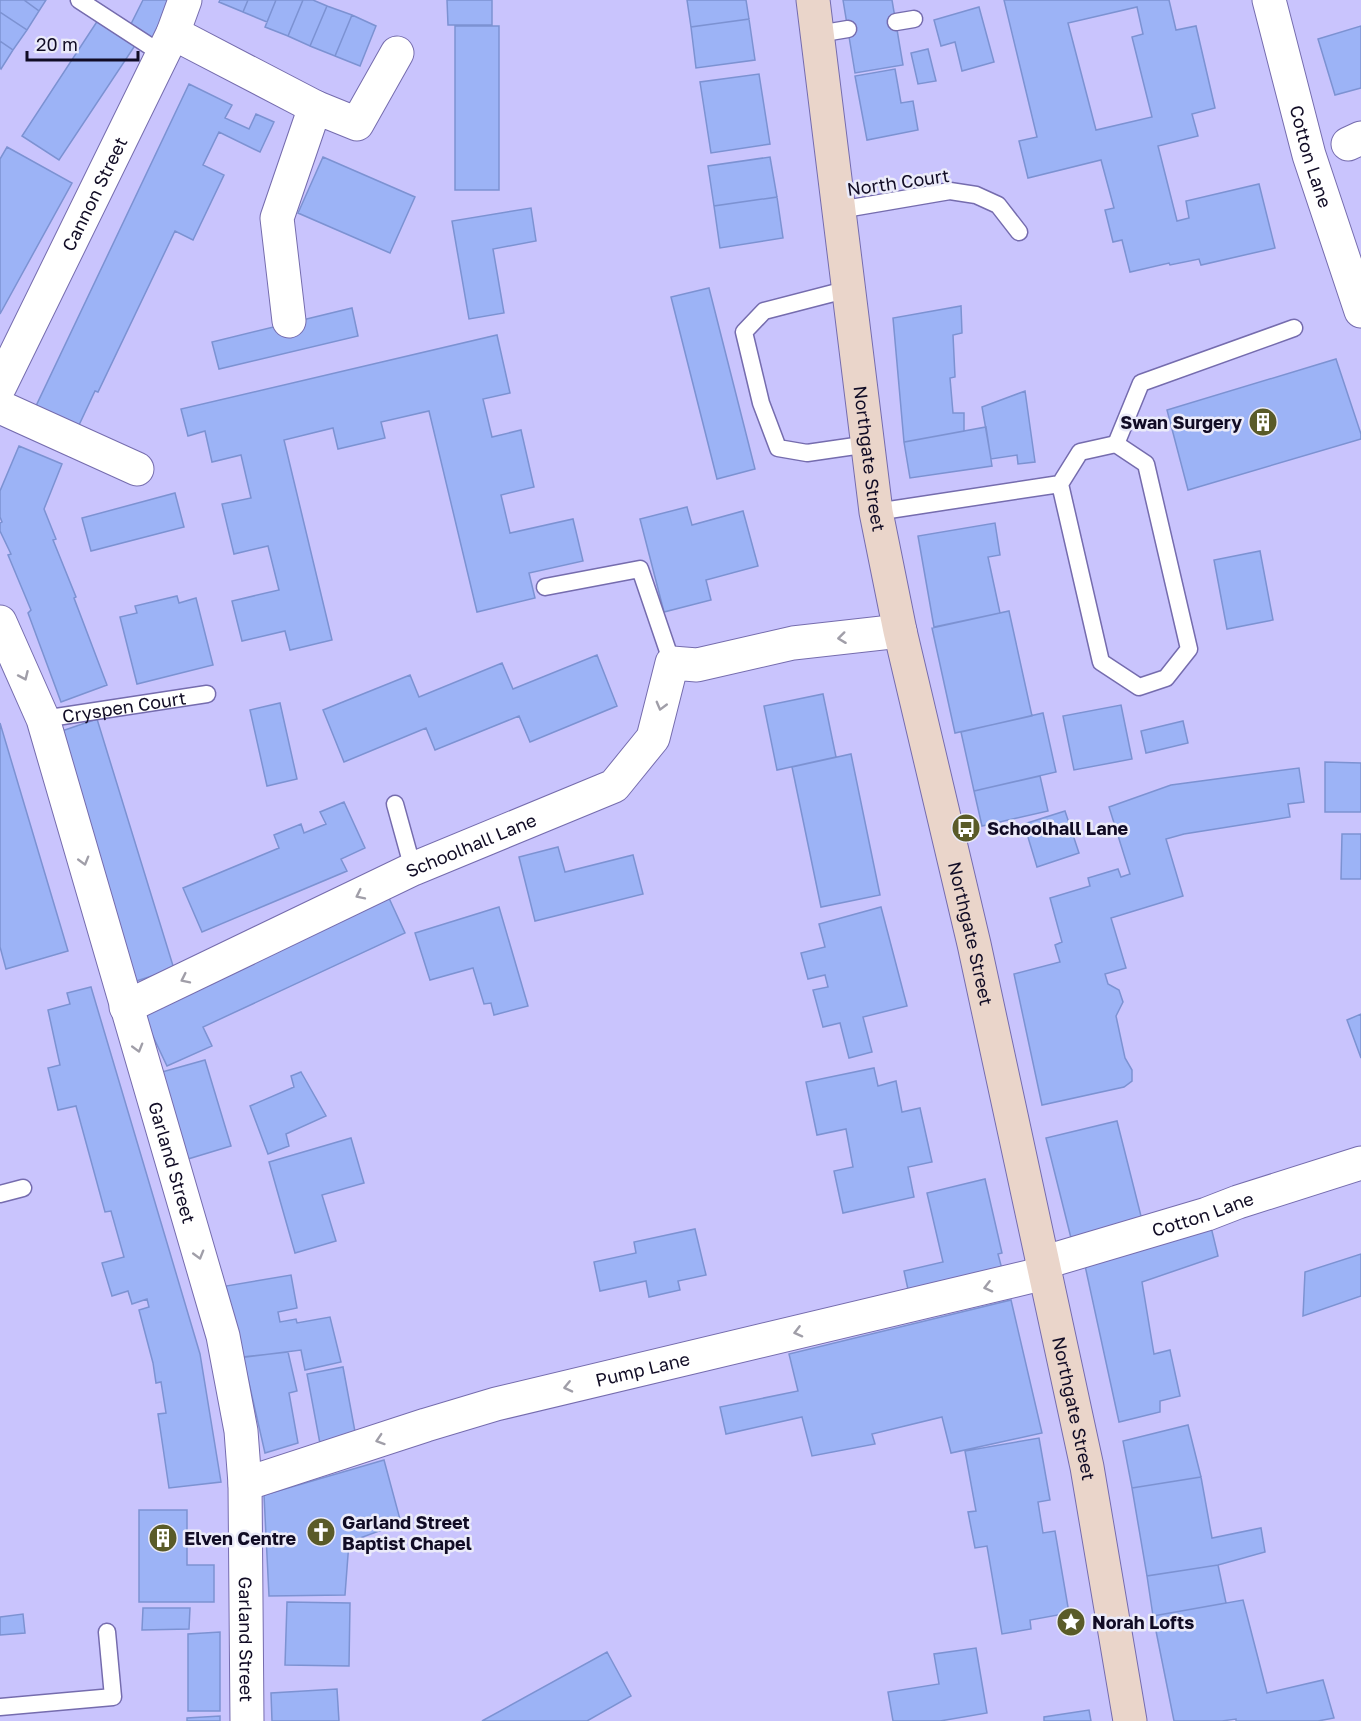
<svg xmlns="http://www.w3.org/2000/svg" width="1361" height="1721" viewBox="0 0 1361 1721" font-family="'Golos Text',sans-serif">
<style>
.building{fill:#9cb3f6;stroke:#7c92d2;stroke-width:1.5;fill-rule:evenodd}
.lines{fill:none;stroke-linecap:round;stroke-linejoin:round}
.lane-casing{stroke:#756cae;stroke-width:19}
.street-casing{stroke:#756cae;stroke-width:35}
.secondary-casing{stroke:#756cae;stroke-width:35}
.lane{stroke:#fff;stroke-width:16}
.street{stroke:#fff;stroke-width:33}
.secondary{stroke:#ead5ca;stroke-width:33}
.oneway{stroke:#a09ea8}
.labels{text-anchor:middle;dominant-baseline:central;stroke-width:5;stroke-linejoin:round;paint-order:stroke}
.street-label{font-size:18px;fill:#110c25;stroke:#ebebf9}
.poi-label{font-size:18px;font-weight:bold;fill:#110c25;stroke:#ebebf9;text-anchor:start}
</style>
<rect width="100%" height="100%" fill="#c9c4fd"/>
<!-- building -->
<path class="building" d="M0,0H24L39,11L27,30L0,12Z
M24,0H46L39,11Z
M143,0H170L152,41L129,28Z
M220,0H248L243,12L219,2Z
M248,0H276L267,22L243,12Z
M276,0H303L288,36L265,27Z
M303,0H313L327,6L310,46L288,36Z
M447,0H492V25H448Z
M687,0H746L749,19L691,27Z
M843,0H892L903,65L855,73Z
M1004,0H1169L1176,30L1196,26L1215,108L1192,114L1198,136L1158,146L1177,221L1189,218L1186,201L1259,184L1275,248L1201,265L1199,259L1170,265L1169,263L1130,272L1122,240L1113,242L1105,210L1114,208L1101,160L1028,178L1019,141L1037,137ZM1137,7L1143,34L1132,37L1152,117L1096,130L1068,23Z
M327,6L352,15L335,56L310,46Z
M979,7L994,62L962,71L955,42L941,46L934,20Z
M0,12L27,30L13,50L0,41Z
M352,15L376,26L360,66L335,56Z
M749,19L755,60L696,68L691,27Z
M98,20L136,44L59,160L22,136Z
M455,26H499V190H455Z
M1361,26V88L1335,95L1318,39Z
M0,41L13,50L1,69L0,68Z
M928,49L936,81L918,84L911,53Z
M895,69L901,103L913,101L918,130L867,140L855,76Z
M759,74L770,144L711,153L700,82Z
M189,84L232,105L225,118L249,129L256,114L274,122L260,152L219,132L203,165L224,175L193,240L175,231L98,392L95,391L79,425L36,406Z
M7,147L72,183L0,314V159Z
M323,157L415,197L390,253L298,213Z
M770,157L777,197L714,206L708,166Z
M777,197L783,238L720,248L714,206Z
M531,208L536,241L493,249L504,313L469,319L452,221Z
M709,288L755,469L717,479L671,297Z
M961,306L962,333L953,335L955,377L950,378L953,413H964V431L904,442L893,318Z
M352,308L358,336L219,369L212,342Z
M497,335L510,393L483,399L492,437L521,430L534,487L501,495L510,533L573,519L583,561L529,573L535,598L477,612L429,411L381,422L385,438L338,449L333,428L284,440L332,640L290,650L285,631L242,641L232,601L279,590L268,546L234,554L222,504L251,498L241,455L212,462L205,431L188,436L181,409Z
M1336,359L1361,434V439L1188,490L1167,410Z
M1025,391L1035,462L1018,464L1017,455L991,459L982,407Z
M986,427L992,466L910,478L904,442Z
M19,446L62,464L44,509L56,539L53,540L76,597L74,598L107,685L61,702L28,613L31,610L8,555L11,554L0,531V523L2,522L0,517V491Z
M175,493L184,527L91,551L82,518Z
M687,507L692,525L743,511L758,566L706,580L711,600L664,612L640,519Z
M995,523L1000,555L988,557L1000,613L934,627L918,536Z
M1260,551L1273,620L1227,629L1214,560Z
M177,596L179,603L196,598L213,665L137,684L120,617L137,613L135,606Z
M1009,611L1032,716L955,733L932,628Z
M597,655L617,706L530,742L519,716L435,750L426,728L344,762L323,710L410,675L419,697L502,663L513,689Z
M823,694L836,757L777,770L764,706Z
M280,703L297,779L267,786L250,710Z
M1121,705L1132,759L1074,770L1063,716Z
M1043,713L1056,772L974,791L961,732Z
M97,719L174,969L130,983L53,734Z
M1183,721L1188,743L1146,753L1141,731Z
M0,723L68,951L6,969L0,947Z
M851,754L880,895L821,907L792,767Z
M1325,762L1361,763V812H1325Z
M1299,768L1304,802L1288,804L1290,817L1184,834L1166,839L1183,896L1111,918L1126,968L1105,974L1108,984L1119,990L1123,1002L1116,1016L1125,1058L1132,1070V1081L1124,1087L1042,1105L1014,974L1060,962L1055,945L1062,942L1050,898L1090,886L1088,878L1118,869L1121,877L1130,874L1109,807L1171,785Z
M1040,776L1048,811L982,826L974,791Z
M344,802L365,848L341,859L347,871L202,932L183,888L279,848L274,835L301,824L304,833L326,824L320,812Z
M1065,811L1079,853L1037,867L1024,824Z
M1342,834H1361V879H1341Z
M558,847L565,872L633,855L643,894L535,921L519,857Z
M388,896L405,933L203,1027L212,1046L167,1066L141,1011Z
M499,907L528,1006L494,1015L491,1003L484,1004L473,968L430,980L415,933Z
M881,907L907,1006L863,1017L872,1052L849,1058L840,1023L823,1027L813,990L828,987L825,975L808,979L801,953L825,947L819,924Z
M91,987L200,1354L221,1482L169,1488L158,1414L166,1413L161,1382L156,1383L153,1363L139,1310L149,1307L147,1299L132,1304L128,1291L112,1296L102,1263L124,1257L111,1211L105,1212L76,1106L58,1110L48,1068L60,1065L48,1010L70,1004L67,993Z
M1361,1014V1058L1347,1020Z
M205,1060L231,1146L188,1159L162,1072Z
M874,1068L878,1086L896,1081L902,1112L920,1108L932,1162L908,1167L914,1197L843,1213L834,1171L853,1167L846,1129L817,1135L806,1082Z
M301,1072L326,1116L286,1134L289,1146L268,1154L250,1106L294,1087L291,1076Z
M1117,1121L1143,1224L1072,1242L1046,1138Z
M351,1138L364,1183L322,1195L336,1241L295,1253L269,1162Z
M985,1179L1002,1253L998,1254L1003,1273L909,1294L904,1271L943,1262L927,1193Z
M1211,1227L1218,1256L1142,1282L1154,1354L1170,1350L1180,1396L1160,1401V1412L1119,1422L1084,1261Z
M695,1229L706,1275L678,1281L680,1290L649,1297L646,1281L600,1291L594,1262L636,1253L634,1242Z
M1361,1254V1296L1303,1316L1305,1272Z
M291,1275L297,1308L278,1312L280,1322L296,1319L297,1323L330,1317L341,1362L305,1370L301,1350L239,1358L226,1286Z
M1011,1300L1042,1433L951,1453L942,1417L872,1434L875,1444L812,1456L802,1417L726,1434L720,1407L798,1391L789,1354Z
M288,1352L297,1391L289,1393L298,1443L265,1453L243,1357Z
M343,1367L356,1437L321,1449L307,1374Z
M1188,1425L1201,1477L1132,1488L1123,1441Z
M1039,1438L1050,1500L1038,1502L1043,1533L1055,1531L1069,1613L1030,1620L1031,1629L1002,1634L987,1546L975,1548L968,1512L976,1511L965,1451Z
M384,1460L401,1523L349,1542L345,1595L269,1596L264,1495Z
M1201,1477L1212,1538L1261,1528L1265,1552L1218,1565L1147,1576L1132,1488Z
M139,1510H187V1565H214V1602H139Z
M1218,1565L1226,1603L1153,1616L1147,1576Z
M1243,1600L1267,1693L1323,1680L1334,1718L1318,1721H1236V1719L1222,1721H1174L1153,1616Z
M287,1602L350,1603L349,1666L285,1665Z
M143,1608H190L189,1629L142,1630Z
M23,1614L25,1633L0,1635V1617Z
M220,1632V1711H188V1634Z
M976,1648L987,1713L940,1721H893L888,1692L939,1684L934,1654Z
M607,1652L631,1696L587,1721H482Z
M337,1689L339,1721H272L271,1693Z
M1089,1710L1091,1721H1044V1717Z
M220,1716V1721H187V1718Z"/>
<g class="lines">
<!-- lane casing -->
<g class="lane-casing">
<g id="lane">
<path d="M79,0L162,54"/>
<path d="M896,22L914,19"/>
<path d="M818,34L848,29"/>
<path d="M839,210L950,191L976,195L998,205L1019,232"/>
<path d="M849,289L764,311L744,332L761,403L778,448L807,453L869,444"/>
<path d="M1116,444L1141,383L1294,328"/>
<path d="M876,512L1060,484L1080,452L1116,444L1146,464L1189,649L1166,678L1139,687L1101,662L1060,484"/>
<path d="M545,587L640,569L672,663"/>
<path id="s1" d="M43,719L207,694"/>
<path d="M395,804L413,869"/>
<path d="M0,1194L23,1188"/>
<path d="M0,1707L113,1697L107,1632"/>
</g>
</g>
<!-- street casing -->
<g class="street-casing">
<g id="street">
<path id="s2" d="M1269,0L1309,155L1361,311"/>
<path d="M173,33L315,107"/>
<path d="M1348,144L1361,138"/>
<path d="M289,321L277,218L315,107L357,124L397,53"/>
<path id="s3" d="M0,386L173,33L185,0"/>
<path d="M0,407L137,469"/>
<path id="s4" d="M0,622L43,719L223,1336L241,1431L245,1484L247,1721"/>
<path id="s5" d="M126,1007L413,869L614,786L653,738L672,663L697,665L793,643L900,631"/>
<path id="s6" d="M1042,1263L1207,1214L1238,1202L1361,1163"/>
<path id="s7" d="M245,1484L426,1425L496,1404L1045,1273"/>
</g>
</g>
<!-- secondary casing -->
<g class="secondary-casing">
<g id="secondary">
<path id="s8" d="M813,0L876,512L900,631L974,944L1087,1467L1130,1721"/>
</g>
</g>
<!-- lane -->
<use href="#lane" class="lane"/>
<!-- street -->
<use href="#street" class="street"/>
<!-- secondary -->
<use href="#secondary" class="secondary"/>
</g>
<!-- one-way arrows -->
<defs><path id="oneway-chevron" d="M-2-3.5L2.5 0L-2 3.5" fill="none" stroke-width="1.6" stroke-linecap="round" stroke-linejoin="round" transform="scale(1.5)"/></defs>
<g class="oneway">
<use href="#oneway-chevron" transform="translate(842 638) rotate(173)"/>
<use href="#oneway-chevron" transform="translate(24 676) rotate(66)"/>
<use href="#oneway-chevron" transform="translate(661 706) rotate(105)"/>
<use href="#oneway-chevron" transform="translate(84 861) rotate(74)"/>
<use href="#oneway-chevron" transform="translate(360 895) rotate(154)"/>
<use href="#oneway-chevron" transform="translate(185 979) rotate(154)"/>
<use href="#oneway-chevron" transform="translate(138 1048) rotate(74)"/>
<use href="#oneway-chevron" transform="translate(199 1255) rotate(74)"/>
<use href="#oneway-chevron" transform="translate(988 1287) rotate(166)"/>
<use href="#oneway-chevron" transform="translate(798 1332) rotate(166)"/>
<use href="#oneway-chevron" transform="translate(568 1387) rotate(167)"/>
<use href="#oneway-chevron" transform="translate(380 1440) rotate(162)"/>
</g>
<!-- icons -->
<defs>
<g id="building-disc" transform="scale(1.5)"><circle r="9.5" fill="#5a5b28" stroke="#ebebf9"/><path d="M-4-6H4V6H1V3H-1V6H-4ZM-2.5-4.3h1.7v1.8h-1.7ZM.8-4.3h1.7v1.8H.8ZM-2.5-1h1.7V.8h-1.7ZM.8-1h1.7V.8H.8Z" fill="#fff"/></g>
<g id="bus-disc" transform="scale(1.5)"><circle r="9.5" fill="#5a5b28" stroke="#ebebf9"/><path d="M-5-6H5V4H4V6H2V4H-2V6H-4V4H-5ZM-3.5-4V0h7V-4ZM-3.5 1.2v1.5H-2V1.2ZM2 1.2v1.5H3.5V1.2Z" fill="#fff"/></g>
<g id="church-disc" transform="scale(1.5)"><circle r="9.5" fill="#5a5b28" stroke="#ebebf9"/><path d="M-1.2-6h2.4v3.5h3.3v2.4h-3.3V6h-2.4V-.1h-3.3v-2.4h3.3Z" fill="#fff"/></g>
<g id="sight-disc" transform="scale(1.5)"><circle r="9.5" fill="#5a5b28" stroke="#ebebf9"/><path d="M0-6L1.8-2.2L6-1.7L2.9 1.2L3.7 5.4L0 3.3L-3.7 5.4L-2.9 1.2L-6-1.7L-1.8-2.2Z" fill="#fff"/></g>
</defs>
<g fill-rule="evenodd">
<use href="#building-disc" x="1263" y="422"/>
<use href="#bus-disc" x="966" y="828"/>
<use href="#church-disc" x="321" y="1532"/>
<use href="#building-disc" x="163" y="1538"/>
<use href="#sight-disc" x="1071" y="1622"/>
</g>
<g class="labels">
<!-- street labels -->
<g class="street-label">
<text stroke="none"><textPath href="#s2" startOffset="162">Cotton Lane</textPath></text>
<text transform="translate(898 182) rotate(-8)">North Court</text>
<text stroke="none"><textPath href="#s3" startOffset="214">Cannon Street</textPath></text>
<text stroke="none"><textPath href="#s8" startOffset="462">Northgate Street</textPath></text>
<text stroke="none"><textPath href="#s1" startOffset="82">Cryspen Court</textPath></text>
<text stroke="none"><textPath href="#s5" startOffset="381">Schoolhall Lane</textPath></text>
<text stroke="none"><textPath href="#s8" startOffset="948">Northgate Street</textPath></text>
<text stroke="none"><textPath href="#s4" startOffset="568">Garland Street</textPath></text>
<text stroke="none"><textPath href="#s6" startOffset="168">Cotton Lane</textPath></text>
<text stroke="none"><textPath href="#s7" startOffset="414">Pump Lane</textPath></text>
<text stroke="none"><textPath href="#s8" startOffset="1434">Northgate Street</textPath></text>
<text stroke="none"><textPath href="#s4" startOffset="1054">Garland Street</textPath></text>
</g>
<!-- poi labels -->
<g class="poi-label">
<text x="1242" y="422" text-anchor="end">Swan Surgery</text>
<text x="987" y="828">Schoolhall Lane</text>
<text x="342" y="1522">Garland Street<tspan x="342" dy="21">Baptist Chapel</tspan></text>
<text x="184" y="1538">Elven Centre</text>
<text x="1092" y="1622">Norah Lofts</text>
</g>
</g>
<!-- scale -->
<path d="M27 51v9h111v-9" fill="none" stroke="#110c25" stroke-width="3"/>
<text x="36" y="51" font-size="18" fill="#110c25" stroke="#ebebf9" stroke-width="4.5" paint-order="stroke">20 m</text>
</svg>
